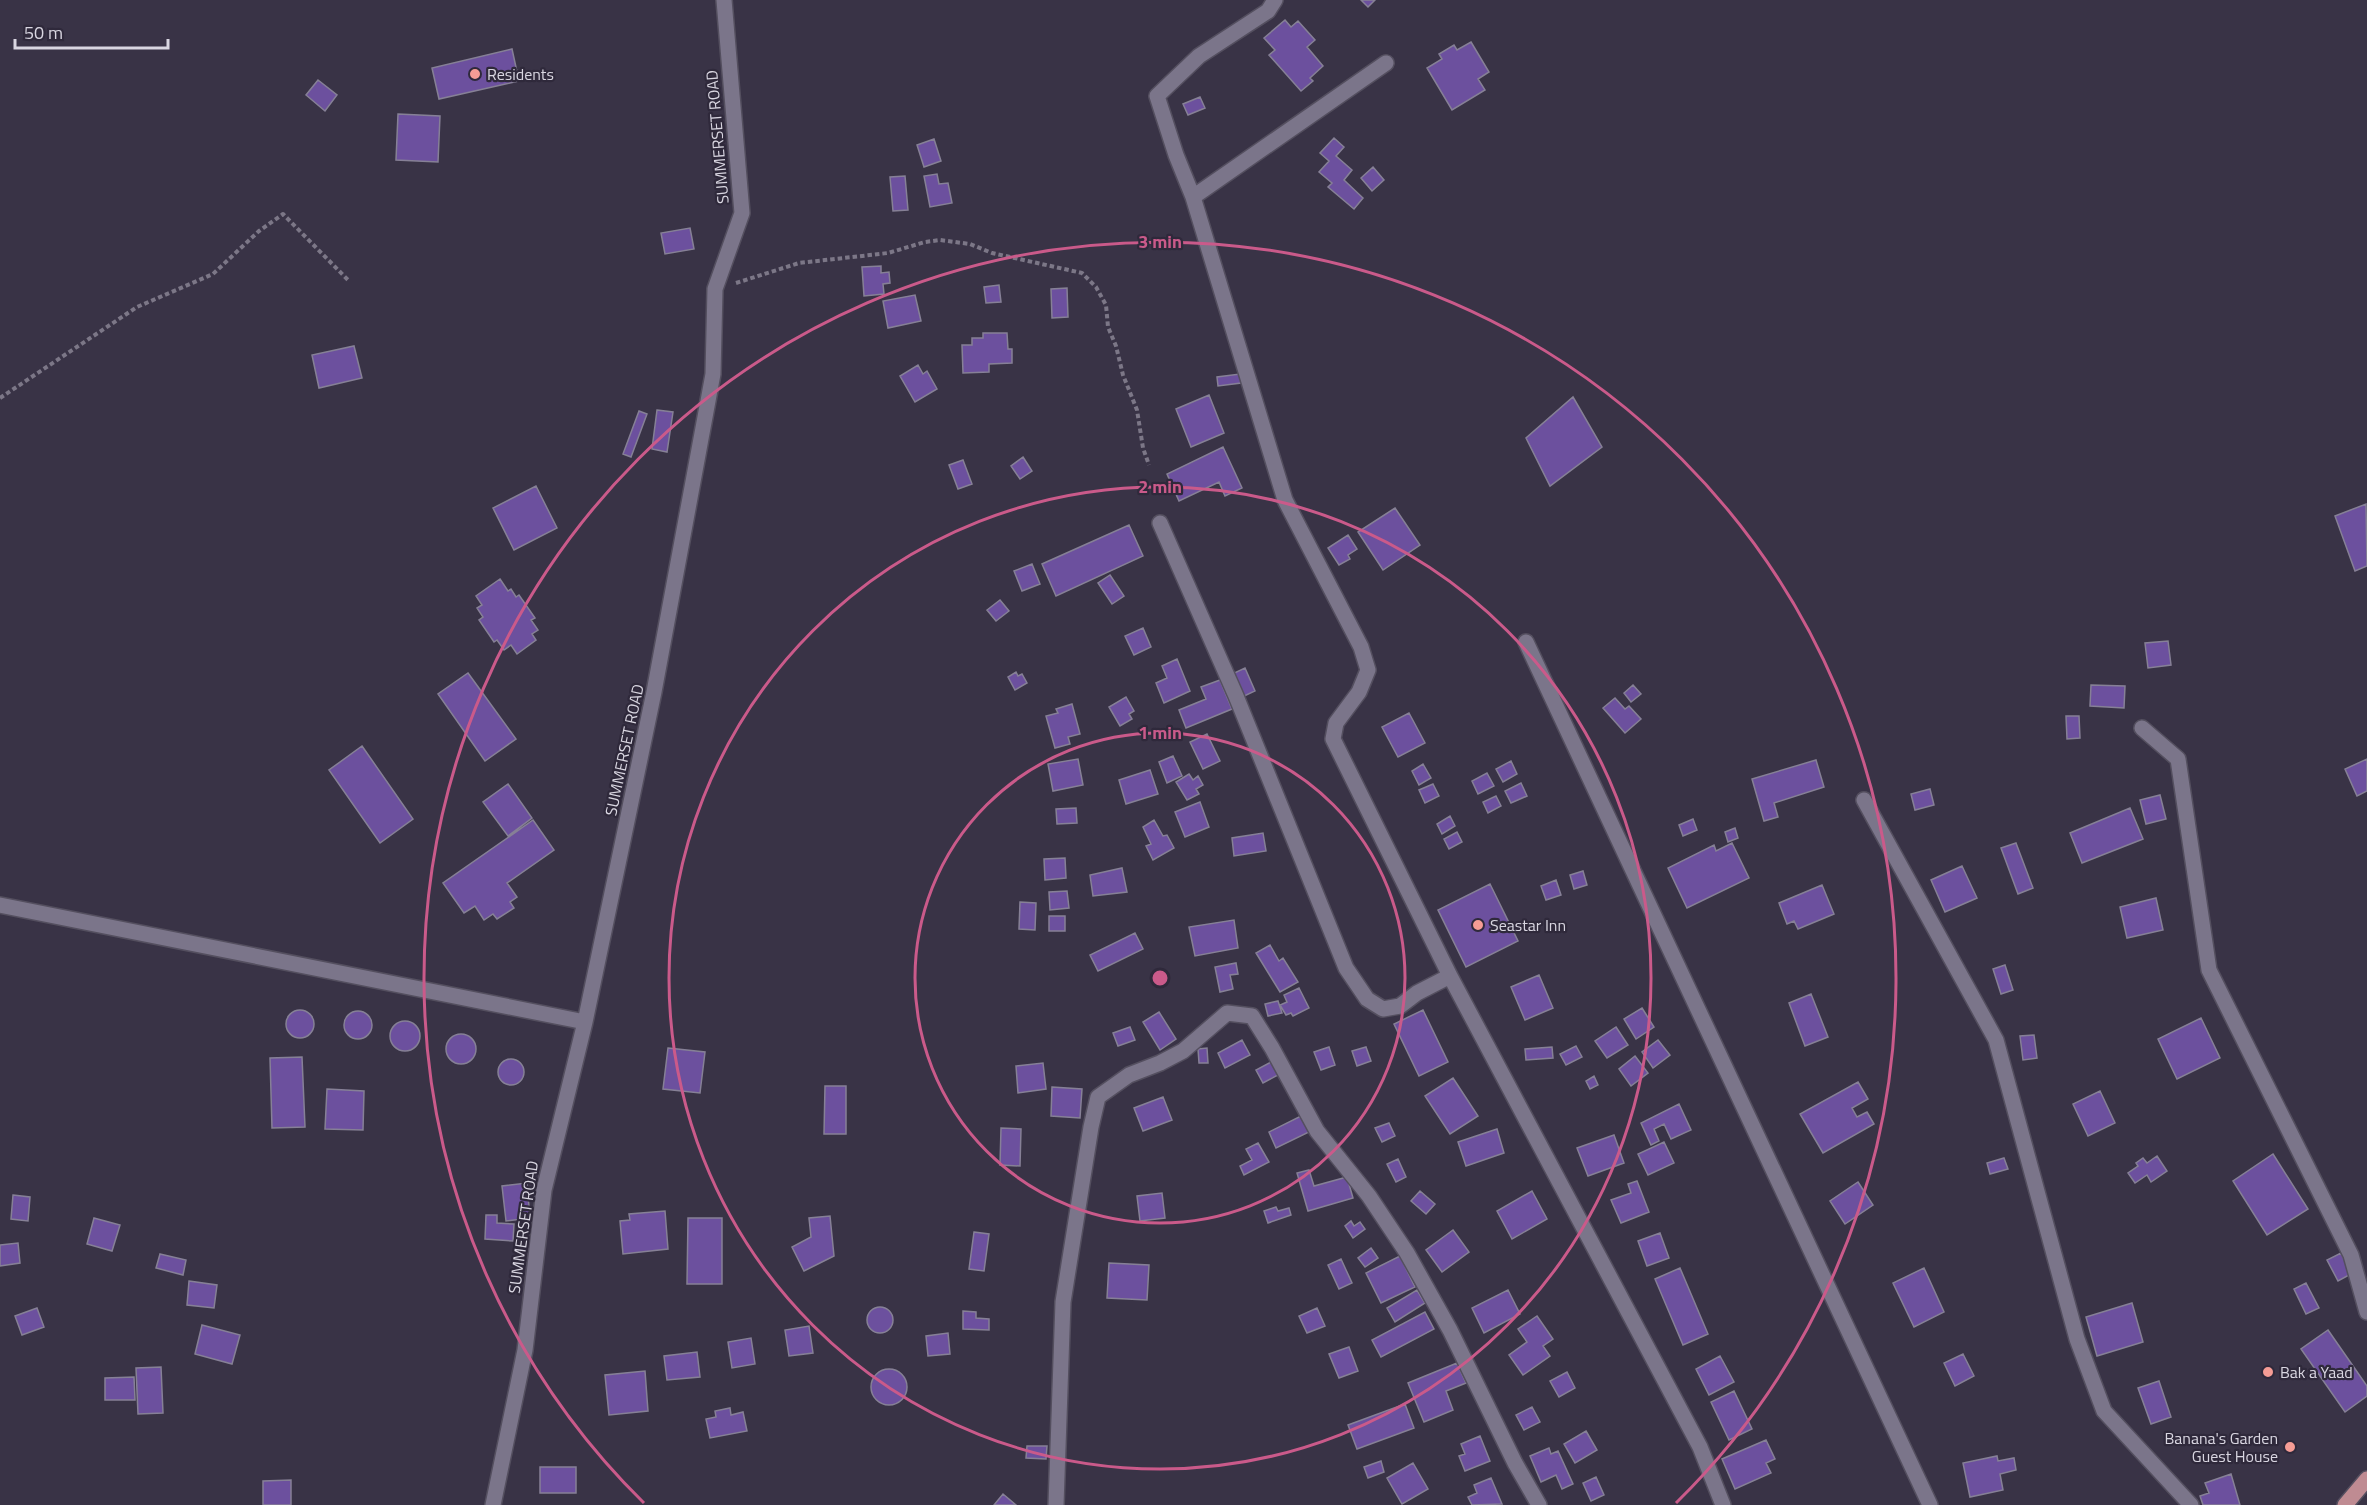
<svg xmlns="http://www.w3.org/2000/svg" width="2367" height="1505" viewBox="0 0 2367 1505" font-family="'Titillium Web',sans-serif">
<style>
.building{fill:#6c509e;stroke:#868096;stroke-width:1.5}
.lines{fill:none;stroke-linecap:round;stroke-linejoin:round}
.minor-casing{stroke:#544f5f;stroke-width:18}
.major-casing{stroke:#544f5f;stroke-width:18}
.path{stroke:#7c7787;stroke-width:4;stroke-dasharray:4.5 3;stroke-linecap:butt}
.minor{stroke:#7b758a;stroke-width:15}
.major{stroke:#bf8b92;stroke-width:15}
.ring{fill:none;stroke:#ca5a8a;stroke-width:3}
.poi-dot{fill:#f59c95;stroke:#2f293b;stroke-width:2}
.labels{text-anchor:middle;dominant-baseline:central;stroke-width:4.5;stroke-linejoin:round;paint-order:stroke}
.poi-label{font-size:16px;fill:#d9d6e1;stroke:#2f293b;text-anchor:start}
.street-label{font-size:16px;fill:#d9d6e1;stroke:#2f293b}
.centre{fill:#ca5a8a;stroke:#2f293b;stroke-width:3}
.ring-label{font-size:18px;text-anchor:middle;font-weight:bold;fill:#ca5a8a;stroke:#2f293b;stroke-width:4.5;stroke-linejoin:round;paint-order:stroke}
</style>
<rect width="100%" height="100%" fill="#393346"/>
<!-- building -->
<path class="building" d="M1361,0H1375L1368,7Z
M1285,20L1291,27L1298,21L1315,40L1307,47L1323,66L1310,78L1313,81L1301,91L1269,55L1275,50L1264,38Z
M1471,42L1489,72L1478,79L1485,90L1452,110L1427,68L1442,59L1439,54L1454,45L1457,50Z
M512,49L519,81L439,99L432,68Z
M318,80L337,95L325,111L306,95Z
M1200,97L1205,108L1188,115L1183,104Z
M398,114L440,116L438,162L396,160Z
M1334,138L1344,147L1336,156L1352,170L1344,180L1363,198L1354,209L1328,187L1332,183L1319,172L1329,161L1320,153Z
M934,139L941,161L924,167L917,145Z
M1373,167L1384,180L1372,191L1361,178Z
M937,174L939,184L948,183L952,203L930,207L924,176Z
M905,176L908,210L893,211L890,177Z
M690,228L694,249L665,254L661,233Z
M881,266V273L889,272L890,283L883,284L884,294L864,296L862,267Z
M999,285L1001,302L986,303L984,287Z
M1067,288L1068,317L1052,318L1051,289Z
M915,295L921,321L888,328L883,301Z
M983,333H1007L1008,349H1012V363L989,364V372L963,373L962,345H972V338H983Z
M354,346L362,378L319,388L312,355Z
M918,365L923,374L927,371L937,389L915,402L900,376Z
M1240,374L1241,383L1218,386L1217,377Z
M1209,395L1224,433L1191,447L1176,409Z
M1573,397L1602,447L1550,486L1526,438Z
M657,410L673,412L667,452L652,449Z
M639,411L647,414L631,457L623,454Z
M1223,447L1242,488L1225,496L1219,482L1179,501L1167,474Z
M1023,457L1032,471L1020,479L1011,466Z
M963,460L972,484L958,489L949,465Z
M536,486L557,528L514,550L493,508Z
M2366,504L2367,566L2355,571L2335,516Z
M1395,508L1420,545L1383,570L1358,532Z
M1129,525L1143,556L1056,596L1042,564Z
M1348,535L1357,549L1348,555L1350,559L1339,565L1328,548Z
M1032,564L1040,584L1022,591L1014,571Z
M1110,575L1124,596L1112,604L1098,583Z
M500,579L508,591L511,589L516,597L519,595L535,618L531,620L538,630L532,634L536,640L517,654L511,645L504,650L497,640L494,642L479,620L483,617L477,608L482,605L476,596Z
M1000,600L1009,611L996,621L987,610Z
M1143,628L1151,647L1134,655L1125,636Z
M2168,641L2171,665L2148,668L2145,643Z
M1177,659L1190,691L1164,703L1156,683L1167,678L1162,666Z
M1245,668L1255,691L1240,698L1230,675Z
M1016,672L1018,676L1022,674L1027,683L1015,690L1008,677Z
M468,673L516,739L485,761L438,694Z
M1220,680L1232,709L1186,728L1179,710L1206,699L1201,687Z
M1633,685L1641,694L1631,702L1624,693Z
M2091,685L2125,686L2124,708L2090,706Z
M1126,697L1134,711L1129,714L1132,719L1120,726L1109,707Z
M1615,698L1625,709L1629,706L1641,719L1625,733L1603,708Z
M1072,704L1080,734L1068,737L1070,744L1055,748L1046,716L1058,713L1056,709Z
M1409,713L1425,743L1398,757L1382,727Z
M2066,716H2079L2080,738L2067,739Z
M1207,734L1220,761L1203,769L1190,742Z
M362,746L413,819L380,843L329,770Z
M1173,756L1182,776L1167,783L1159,762Z
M1078,759L1083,785L1053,791L1048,764Z
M2367,759V791L2357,796L2345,769Z
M1816,760L1824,787L1774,803L1778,817L1764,821L1752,779Z
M1511,761L1517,774L1503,782L1496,769Z
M1423,764L1431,778L1419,785L1412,771Z
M1150,770L1158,794L1126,804L1119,780Z
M1487,773L1494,786L1478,794L1472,781Z
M1189,774L1193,780L1198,776L1203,785L1196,789L1199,794L1187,800L1176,782Z
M1521,783L1527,796L1511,803L1505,791Z
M508,784L532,818L508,836L483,802Z
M1433,784L1439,796L1425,803L1419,790Z
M1930,789L1934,805L1915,810L1911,794Z
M2160,795L2166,819L2146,824L2140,800Z
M1496,796L1501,806L1488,813L1483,802Z
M1200,802L1209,827L1185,837L1175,812Z
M1076,808L1077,823L1057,824L1056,809Z
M2130,808L2143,839L2082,863L2070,833Z
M1450,816L1455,826L1442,834L1437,824Z
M1693,819L1697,830L1683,836L1679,825Z
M533,820L554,850L507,883L517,897L510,902L514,908L497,919L493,914L484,920L475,906L464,913L443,883Z
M1154,820L1163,836L1167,835L1174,848L1153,860L1146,846L1151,844L1143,827Z
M1735,828L1738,838L1728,842L1725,832Z
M1457,832L1462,842L1449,849L1444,839Z
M1263,833L1266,851L1234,856L1232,838Z
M1732,843L1749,878L1687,908L1668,868L1714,845L1716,851Z
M2016,843L2033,888L2018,894L2001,848Z
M1065,858L1066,878L1045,880L1044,859Z
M1962,866L1977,898L1945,912L1931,880Z
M1122,868L1127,892L1093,896L1090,875Z
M1583,871L1587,885L1574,889L1570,875Z
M1556,880L1561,895L1546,900L1541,886Z
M1490,884L1518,941L1466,967L1438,910Z
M1822,885L1834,914L1798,929L1794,921L1787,924L1779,903Z
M1067,891L1069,908L1050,910L1049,892Z
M2156,898L2163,930L2127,938L2120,907Z
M1020,902L1036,903L1035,930L1019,929Z
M1049,916H1065V931H1049Z
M1234,920L1238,948L1195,956L1189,927Z
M1135,933L1143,949L1098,971L1090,955Z
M1270,945L1279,961L1283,958L1298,982L1280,992L1256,953Z
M1236,963L1238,974L1230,975L1233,989L1220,992L1215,967Z
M2005,965L2013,990L2001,994L1993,969Z
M1539,975L1553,1008L1525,1020L1511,987Z
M1299,988L1309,1008L1293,1016L1291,1013L1286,1015L1280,1005L1287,1002L1284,995Z
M1811,994L1828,1037L1805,1046L1789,1003Z
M1278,1001L1282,1013L1268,1016L1265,1004Z
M1642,1008L1654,1027L1636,1039L1624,1019Z
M1423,1010L1448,1062L1419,1076L1394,1024Z
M286 1024a14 14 0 1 1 28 0a14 14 0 1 1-28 0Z
M344 1025a14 14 0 1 1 28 0a14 14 0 1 1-28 0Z
M1159,1012L1176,1039L1160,1050L1143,1022Z
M2201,1018L2220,1058L2177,1079L2158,1039Z
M390 1036a15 15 0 1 1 30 0a15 15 0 1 1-30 0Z
M1130,1027L1135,1040L1118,1046L1113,1033Z
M1616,1027L1628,1045L1607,1058L1595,1041Z
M446 1049a15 15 0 1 1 30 0a15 15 0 1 1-30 0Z
M2034,1035L2037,1058L2023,1060L2020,1036Z
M1242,1040L1250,1055L1225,1068L1218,1053Z
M1658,1040L1670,1055L1653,1068L1642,1052Z
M1576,1046L1582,1057L1566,1065L1560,1054Z
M1329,1047L1335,1065L1321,1070L1314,1052Z
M1366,1047L1371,1061L1357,1066L1352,1051Z
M1552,1047L1553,1058L1526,1060L1525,1049Z
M668,1048L705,1052L700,1093L663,1089Z
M1207,1048L1208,1063H1199L1198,1049Z
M1635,1056L1648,1073L1631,1086L1619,1069Z
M302,1057L305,1127L272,1128L270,1058Z
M498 1072a13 13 0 1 1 26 0a13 13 0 1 1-26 0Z
M1271,1062L1278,1075L1263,1083L1256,1070Z
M1043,1063L1046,1089L1018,1093L1016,1066Z
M1594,1076L1598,1085L1590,1089L1586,1081Z
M1453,1078L1478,1116L1450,1134L1425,1096Z
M1858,1082L1868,1099L1852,1108L1857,1117L1867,1112L1874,1124L1823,1153L1800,1114Z
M825,1086H846V1134H824Z
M1052,1087L1082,1089L1080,1118L1051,1116Z
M327,1089L364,1091L363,1130L325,1129Z
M2100,1091L2115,1123L2088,1136L2073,1104Z
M1163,1097L1172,1120L1143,1131L1134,1108Z
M1679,1104L1691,1130L1671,1139L1664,1124L1654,1129L1659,1141L1651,1145L1641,1123Z
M1301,1116L1309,1132L1276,1148L1269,1132Z
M1389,1123L1395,1136L1382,1142L1375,1128Z
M1001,1128L1021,1129L1020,1166L1000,1165Z
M1497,1129L1504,1153L1466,1166L1458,1142Z
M1614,1135L1624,1163L1588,1176L1577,1148Z
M1664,1142L1674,1163L1648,1175L1638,1154Z
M1258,1143L1269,1162L1244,1175L1240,1166L1252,1160L1246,1149Z
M2273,1154L2308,1209L2267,1235L2233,1181Z
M2157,1156L2167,1171L2151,1182L2147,1175L2135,1183L2128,1173L2138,1166L2136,1163L2143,1158L2147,1163Z
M2004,1158L2008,1169L1990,1174L1987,1163Z
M1398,1159L1406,1177L1396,1182L1387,1164Z
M1309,1170L1314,1186L1347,1177L1353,1198L1308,1211L1297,1173Z
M1637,1181L1649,1212L1621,1223L1611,1200L1631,1193L1628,1184Z
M1858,1182L1873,1205L1845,1224L1830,1201Z
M527,1183L530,1218L506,1221L502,1186Z
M1420,1191L1435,1204L1426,1214L1411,1201Z
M1532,1191L1547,1219L1512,1239L1497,1211Z
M1162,1193L1165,1218L1140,1221L1137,1196Z
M13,1195L30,1197L28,1221L11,1219Z
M1276,1207L1278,1211L1289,1208L1291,1215L1268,1223L1264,1211Z
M665,1211L668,1249L623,1254L620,1221L630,1220L629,1214Z
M486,1215H497V1223L514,1224L513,1241L485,1239Z
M830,1216L834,1256L804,1271L792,1247L811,1237L809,1218Z
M94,1218L120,1225L112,1251L87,1244Z
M688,1218H722V1284H687Z
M1351,1221L1354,1226L1360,1222L1365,1229L1353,1238L1345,1226Z
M1453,1230L1469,1252L1442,1272L1426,1250Z
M974,1232L989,1234L984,1271L969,1269Z
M1660,1233L1669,1258L1647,1266L1638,1241Z
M18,1243L20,1263L0,1266V1245Z
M1371,1248L1378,1258L1365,1267L1358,1258Z
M2341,1253L2351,1274L2338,1281L2327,1260Z
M160,1254L186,1260L183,1275L156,1268Z
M1400,1256L1415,1287L1381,1303L1366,1273Z
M1341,1259L1352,1283L1339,1289L1328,1265Z
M1109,1263L1149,1265L1147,1300L1107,1298Z
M1680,1268L1708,1334L1683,1345L1655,1279Z
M1924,1268L1944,1312L1914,1327L1893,1283Z
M189,1281L217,1285L214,1308L187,1305Z
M2306,1283L2319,1308L2306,1314L2294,1289Z
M1417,1290L1425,1303L1395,1322L1387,1308Z
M1508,1290L1520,1314L1484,1333L1472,1308Z
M2132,1303L2143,1342L2097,1356L2086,1317Z
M867 1320a13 13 0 1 1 26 0a13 13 0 1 1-26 0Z
M37,1308L44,1327L22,1335L15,1316Z
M1317,1308L1325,1326L1307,1333L1299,1316Z
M963,1311L976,1312V1318L989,1319V1330L963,1329Z
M1425,1312L1434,1329L1381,1357L1372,1340Z
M1537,1316L1553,1339L1543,1346L1550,1356L1523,1375L1509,1355L1527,1342L1518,1329Z
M202,1325L240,1335L232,1364L195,1354Z
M809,1326L813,1353L789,1356L785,1330Z
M2328,1330L2367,1386V1396L2345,1412L2301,1349Z
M948,1333L950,1354L928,1356L926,1336Z
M751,1338L755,1364L732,1368L728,1342Z
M1349,1347L1358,1371L1339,1378L1329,1354Z
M697,1352L700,1377L667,1380L664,1356Z
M1963,1354L1974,1376L1955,1386L1944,1363Z
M1720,1356L1734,1382L1709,1395L1696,1369Z
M1457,1363L1466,1383L1446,1391L1453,1410L1424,1422L1408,1383Z
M161,1367L163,1413L138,1414L136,1368Z
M871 1387a18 18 0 1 1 36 0a18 18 0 1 1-36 0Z
M645,1371L648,1411L609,1415L605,1375Z
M1567,1372L1575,1388L1559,1397L1550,1381Z
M134,1377L135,1400H105V1378Z
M2159,1381L2171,1417L2151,1424L2138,1388Z
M1734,1391L1752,1429L1729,1440L1711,1402Z
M1405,1404L1414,1428L1357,1449L1348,1425Z
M1532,1407L1540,1422L1524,1430L1516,1415Z
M730,1408L731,1415L743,1412L747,1431L710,1438L706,1419L716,1417L715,1411Z
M1586,1431L1597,1450L1575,1463L1564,1444Z
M1480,1436L1490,1461L1465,1471L1459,1456L1465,1454L1461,1444Z
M1766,1440L1775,1459L1766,1463L1771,1473L1735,1489L1722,1459Z
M1027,1446H1047L1046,1459L1026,1458Z
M1549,1448L1551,1454L1558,1451L1573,1484L1562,1489L1556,1475L1541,1482L1530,1456Z
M1997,1456L1998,1461L2014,1458L2016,1470L2000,1474L2003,1490L1970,1497L1963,1463Z
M1381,1461L1384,1472L1368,1478L1364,1467Z
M1413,1463L1428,1489L1402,1504L1387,1478Z
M540,1467H576V1493H540Z
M2231,1474L2240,1505H2203L2200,1496L2209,1493L2205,1483Z
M1596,1477L1604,1495L1591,1501L1583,1483Z
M1491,1478L1502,1504L1472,1505L1468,1497L1477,1493L1474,1485Z
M291,1480V1505H263V1481Z
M1003,1494L1016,1505H994Z"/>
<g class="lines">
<!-- minor casing -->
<g class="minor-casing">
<path id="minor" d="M1275,0L1268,11L1199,56L1157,96L1176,155L1193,197L1285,500L1361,647L1368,670L1359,692L1336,723L1333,739L1450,976L1700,1447L1723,1505
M1193,197L1386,63
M1160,523L1236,696L1346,968L1367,999L1383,1009L1400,1006L1417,993L1450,976
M1526,642L1930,1505
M2142,728L2178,759L2209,970L2351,1255L2367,1312
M1864,800L1996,1040L2077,1339L2104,1411L2191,1505
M0,905L585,1022
M493,1505L525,1350L544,1190L585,1022L654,692L713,374L715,289L742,213L724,0
M1056,1505L1063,1302L1091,1127L1098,1097L1129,1075L1160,1063L1183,1051L1227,1013L1252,1016L1272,1048L1317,1131L1369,1196L1407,1253L1450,1330L1515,1463L1539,1505"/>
</g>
<!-- major casing -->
<g class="major-casing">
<path id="major" d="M2345,1505L2367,1479"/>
</g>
<!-- path -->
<path class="path" d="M736,283L799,263L888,253L925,242L940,240L970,244L992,253L1082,273L1096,287L1106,305L1108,327L1116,346L1123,375L1137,410L1143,448L1149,465
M0,398L137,307L213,274L259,231L283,214L349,281"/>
<!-- minor -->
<use href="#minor" class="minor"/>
<!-- major -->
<use href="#major" class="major"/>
</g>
<!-- distance rings -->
<g class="ring">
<circle cx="1160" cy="978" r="245"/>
<circle cx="1160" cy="978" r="491"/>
<path d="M644 1503A736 736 0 1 1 1676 1503"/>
</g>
<!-- markers -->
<g class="poi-dot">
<circle cx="475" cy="74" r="6"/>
<circle cx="1478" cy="925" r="6"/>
<circle cx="2268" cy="1372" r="6"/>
<circle cx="2290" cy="1447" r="6"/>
</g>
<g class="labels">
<!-- poi labels -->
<g class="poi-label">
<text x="487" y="74">Residents</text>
<text x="1490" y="925">Seastar Inn</text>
<text x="2280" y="1372">Bak a Yaad</text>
<text x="2278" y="1438" text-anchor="end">Banana's Garden<tspan x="2278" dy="18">Guest House</tspan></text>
</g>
<!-- street labels -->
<g class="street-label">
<text transform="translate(717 137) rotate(-95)">SUMMERSET ROAD</text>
<text transform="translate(624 750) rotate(-78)">SUMMERSET ROAD</text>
<text transform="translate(523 1227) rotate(-82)">SUMMERSET ROAD</text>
</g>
</g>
<circle cx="1160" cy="978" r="9" class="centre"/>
<g class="ring-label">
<text x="1160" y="248">3 min</text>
<text x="1160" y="493">2 min</text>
<text x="1160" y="739">1 min</text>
</g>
<!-- scale -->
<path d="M15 39v9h153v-9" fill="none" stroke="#d9d6e1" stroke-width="3"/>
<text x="24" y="39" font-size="18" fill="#d9d6e1" stroke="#2f293b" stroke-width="4.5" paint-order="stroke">50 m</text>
</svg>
